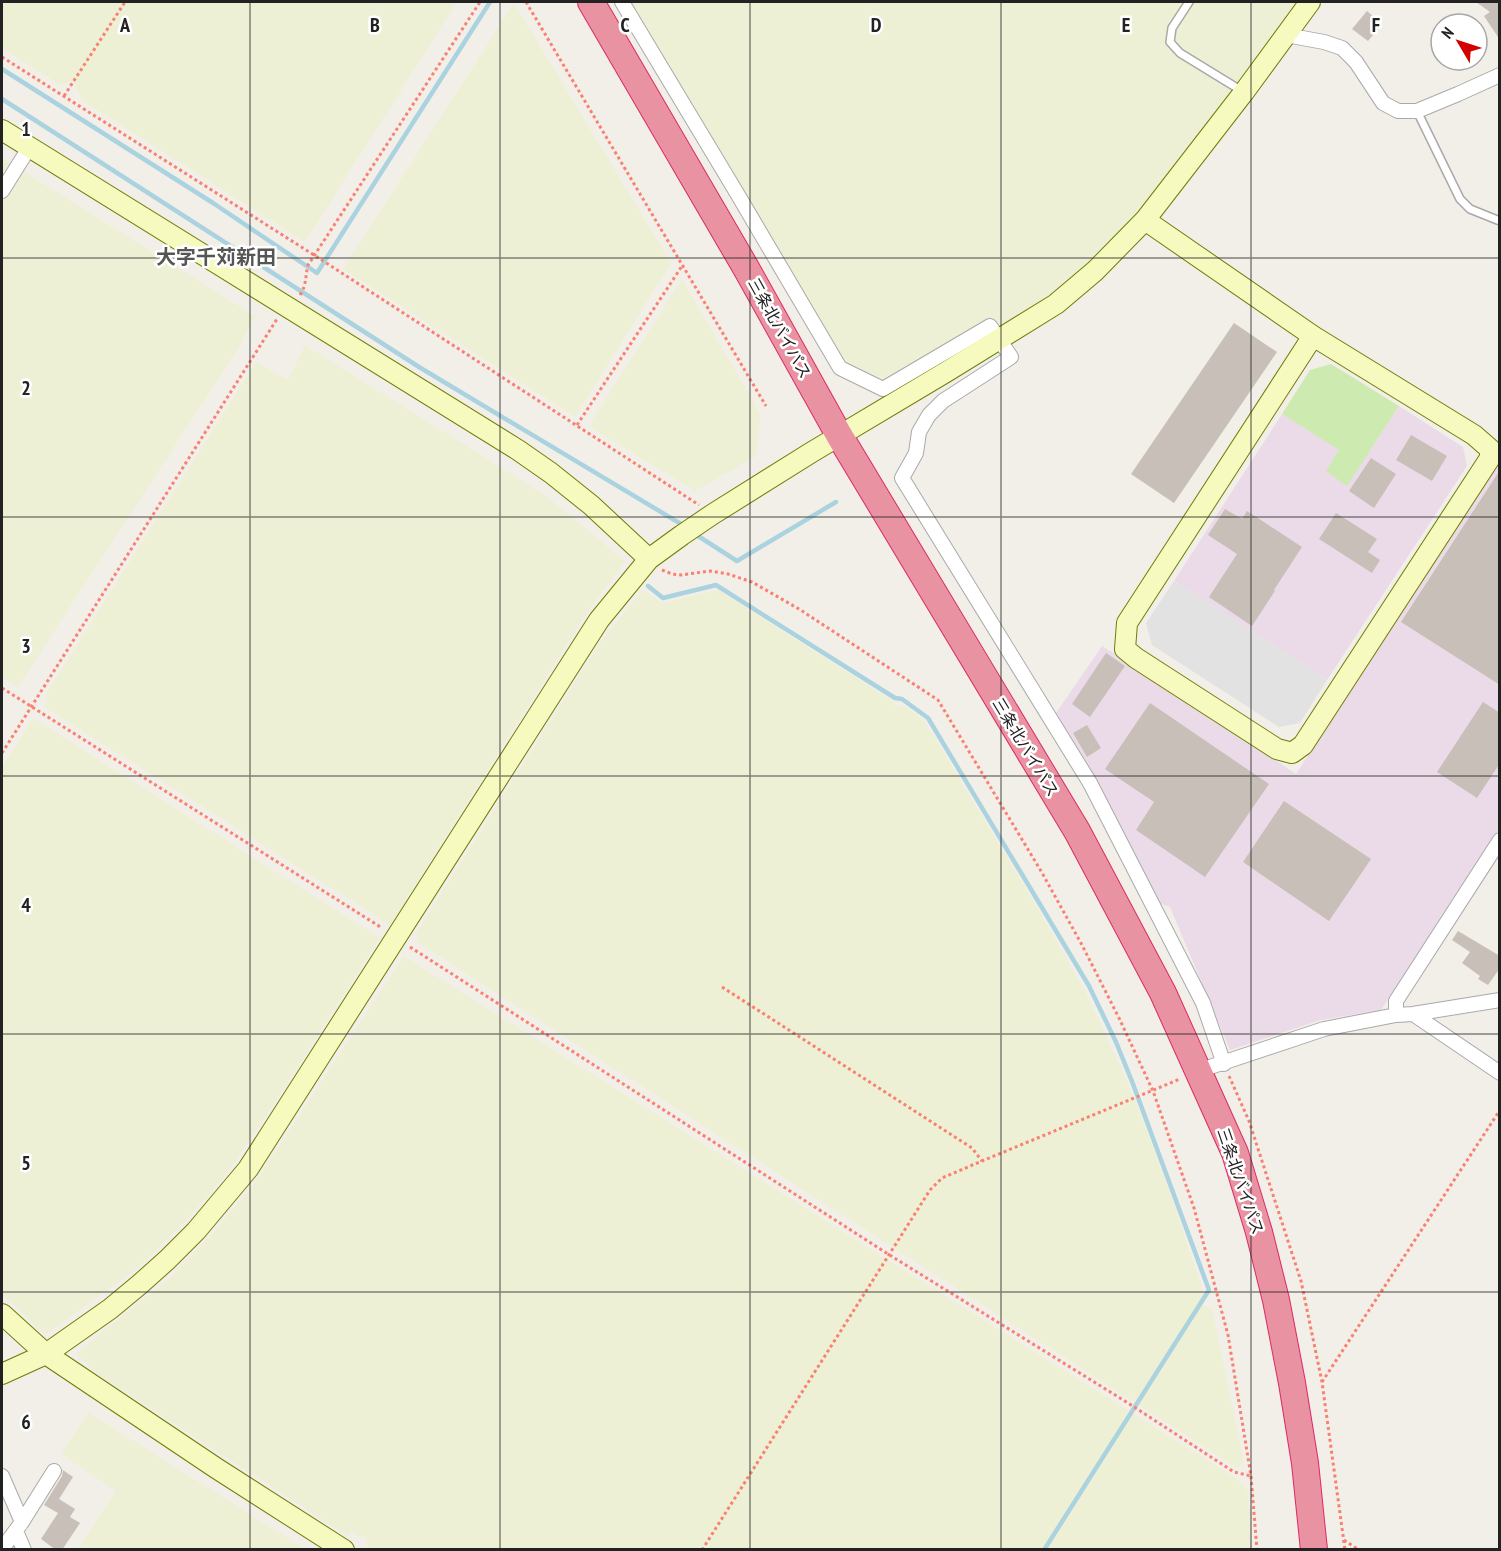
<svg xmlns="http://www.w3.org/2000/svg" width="1501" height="1551" viewBox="0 0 1501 1551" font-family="'PT Sans Narrow','Noto Sans JP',sans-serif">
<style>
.industrial{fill:#ebdbe8}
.farmland{fill:#eef0d5}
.grass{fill:#cdebb0}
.parking{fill:#e2e2e2}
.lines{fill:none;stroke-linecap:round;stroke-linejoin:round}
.stream{stroke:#aad3df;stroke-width:4.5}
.building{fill:#c7bfb8}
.lane-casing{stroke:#a9a9a9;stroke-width:10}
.street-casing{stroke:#a9a9a9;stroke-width:16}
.secondary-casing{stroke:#707d05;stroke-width:22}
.highway-casing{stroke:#dc2a67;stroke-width:28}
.path{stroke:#fa8072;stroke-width:3;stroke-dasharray:3 3;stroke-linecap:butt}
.lane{stroke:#fff;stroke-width:7}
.street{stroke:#fff;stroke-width:14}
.secondary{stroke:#f7fabf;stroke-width:20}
.highway{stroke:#e892a2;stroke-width:26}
.grid{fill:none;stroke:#222;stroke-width:1.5;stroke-opacity:0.55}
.labels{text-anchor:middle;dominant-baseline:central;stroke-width:5;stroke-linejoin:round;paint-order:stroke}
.street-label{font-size:16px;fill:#222;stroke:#fff}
.quarter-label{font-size:20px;font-weight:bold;fill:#555;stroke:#fff}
.grid-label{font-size:20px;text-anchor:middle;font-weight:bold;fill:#222;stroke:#fff;stroke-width:5;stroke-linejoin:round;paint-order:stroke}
</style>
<rect width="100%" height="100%" fill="#f2efe9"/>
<!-- industrial -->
<path class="industrial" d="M1399,406L1463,447L1467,466L1327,680L1174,581L1282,414L1340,450L1369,452Z
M1499,461V829L1381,1010L1321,1020L1230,1050L1170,907L1161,904L1092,774L1056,713L1102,646L1153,678L1296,774Z"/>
<!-- farmland -->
<path class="farmland" d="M2,2H457L305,242L83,101L73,81L60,85L2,48Z
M622,2H1310L1095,271L1008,324L990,326L883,389L840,368Z
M514,3L671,263L575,417L343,269Z
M2,158L255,316L239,347L18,687L2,677Z
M682,279L761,415L755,457L695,491L593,429L591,422Z
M305,345L545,495L625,561L587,613L390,925L46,708L47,692L256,362L288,380Z
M643,590L662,603L718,590L891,700L896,706H904L924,720L1030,895L1084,989L1132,1092V1098L1138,1107L1176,1210L1203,1291L1200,1305L1212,1308L1244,1462L1237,1468L418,943L416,933L601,641Z
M33,718L380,938L279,1096L226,1175L181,1226L138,1268L45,1335L2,1294V767Z
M404,956L1234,1477L1247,1488L1251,1527V1549H370L368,1548L365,1536H358L351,1531L347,1536L96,1373L76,1353L170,1278L214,1232L256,1181Z
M88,1412L305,1549H78L116,1491L61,1454Z"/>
<!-- grass -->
<path class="grass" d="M1331,364L1399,406L1347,486L1326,471L1339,450L1282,414L1310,370Z"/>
<!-- parking -->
<path class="parking" d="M1174,581L1327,680L1300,723L1279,727L1152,645L1146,623Z"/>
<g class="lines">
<!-- stream -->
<path class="stream" d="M2,69L213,203L317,273L490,2
M2,99L419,367L686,527
M695,534L737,561L836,502
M648,586L663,598L716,585L895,698L902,699L928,718L1089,986L1116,1042L1133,1084L1209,1290L1044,1550"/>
</g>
<!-- building -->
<path class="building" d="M1476,2H1500V40L1484,16L1490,12Z
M1367,11L1382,24L1368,41L1352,29Z
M1234,323L1277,352L1174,503L1131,474Z
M1411,435L1447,456L1432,481L1396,460Z
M1371,458L1396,474L1374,508L1349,491Z
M1500,470V685L1401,622Z
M1225,509L1242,519L1247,511L1302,547L1274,590L1275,591L1252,626L1209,597L1237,554L1208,535Z
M1336,513L1377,539L1368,552L1380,560L1372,573L1319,539Z
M1106,653L1125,666L1090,717L1072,704Z
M1483,702L1500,713V763L1477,798L1437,772Z
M1150,703L1269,784L1205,877L1136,830L1154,802L1105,769Z
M1087,725L1101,748L1087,757L1073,733Z
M1284,801L1371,859L1329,921L1243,862Z
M1458,931L1500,956V968L1488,985L1478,979L1480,976L1462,963L1470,952L1452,940Z
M63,1470L73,1477L59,1499L75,1509L70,1517L80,1523L62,1550H56L41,1539L58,1513L44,1505L62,1476Z"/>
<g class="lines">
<!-- lane casing -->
<g class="lane-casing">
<path id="lane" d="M1189,2L1172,28L1170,42L1180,53L1242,91
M1417,111L1460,199L1470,209L1500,221"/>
</g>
<!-- street casing -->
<g class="street-casing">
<path id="street" d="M622,2L738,195L840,368L883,389L990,326L1011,357L943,401L929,415L919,432L916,453L902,478L1090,783L1203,1003L1224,1064
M1286,35L1324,42L1342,48L1356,62L1383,103L1398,111H1417L1458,94L1500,75
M2,191L29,148
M1413,1014L1500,1073
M1396,1015V1001L1500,840
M1198,1071L1324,1029L1396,1015L1413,1014L1500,1000
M2,1476L22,1522
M16,1531L24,1550
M2,1549L22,1522L54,1471"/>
</g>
<!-- secondary casing -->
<g class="secondary-casing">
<path id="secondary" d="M2,130L518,450L551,473L591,505L649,559
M1145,220L1313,336L1474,435L1490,449V458L1303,745L1292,753L1277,749L1136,658L1125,649L1127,623L1313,336
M2,1314L46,1354L216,1468L344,1550
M2,1374L46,1354L110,1309L139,1285L167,1260L196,1231L248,1169L599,620L649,559L682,535L713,514L812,452L946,372L1056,304L1095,271L1145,220L1244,92L1310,2"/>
</g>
<!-- highway casing -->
<g class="highway-casing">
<path id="highway" d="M591,2L746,268L839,435L1077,831L1163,993L1235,1153L1259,1232L1276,1300L1292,1383L1305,1463L1314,1550"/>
</g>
<!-- path -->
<path class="path" d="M526,2L766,406
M2,57L314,255L699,505
M64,96L125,2
M300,295C307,284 305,277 308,265L480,2
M577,425L682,266
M662,570L672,574L681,575L710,571L728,574L752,582L799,609L938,700L1041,871L1082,945L1119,1018L1153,1091L1194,1208L1228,1335L1251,1476L1257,1550
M2,688L382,928
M2,753L277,319
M410,947L888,1254L1128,1403L1234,1472L1251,1476
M722,987L972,1148L982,1161
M1229,1076L1249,1121L1301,1281L1322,1382L1345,1550
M1322,1382L1500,1110
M1344,1540L1359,1550
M702,1550L930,1190L942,1178L982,1161L1180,1079"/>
<!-- lane -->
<use href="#lane" class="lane"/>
<!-- street -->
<use href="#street" class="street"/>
<!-- secondary -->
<use href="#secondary" class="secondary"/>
<!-- highway -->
<use href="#highway" class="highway"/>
</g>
<!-- grid -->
<path class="grid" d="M250,2V1550M500,2V1550M750,2V1550M1001,2V1550M1251,2V1550M2,258H1500M2,517H1500M2,776H1500M2,1034H1500M2,1292H1500"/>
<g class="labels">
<!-- street labels -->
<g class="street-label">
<text transform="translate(780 328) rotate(61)">三条北バイパス</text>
<text transform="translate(1026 747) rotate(59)">三条北バイパス</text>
<text transform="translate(1241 1181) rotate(71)">三条北バイパス</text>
</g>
<!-- quarter labels -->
<g class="quarter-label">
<text x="216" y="257">大字千苅新田</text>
</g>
</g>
<g class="grid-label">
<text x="125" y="32">A</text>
<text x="375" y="32">B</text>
<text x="625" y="32">C</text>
<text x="876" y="32">D</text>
<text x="1126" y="32">E</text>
<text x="1376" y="32">F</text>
<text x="26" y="136">1</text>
<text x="26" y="395">2</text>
<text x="26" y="653">3</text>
<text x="26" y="912">4</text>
<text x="26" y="1170">5</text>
<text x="26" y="1429">6</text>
</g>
<!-- border -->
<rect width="1501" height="1551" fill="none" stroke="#222222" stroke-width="6"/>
<!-- north arrow -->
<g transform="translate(1459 42) rotate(309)"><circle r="28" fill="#ffffff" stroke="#a7a7a7" stroke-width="1.5"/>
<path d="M0-4.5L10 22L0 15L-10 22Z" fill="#d40000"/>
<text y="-9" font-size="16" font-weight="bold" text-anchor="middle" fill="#222222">N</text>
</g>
</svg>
